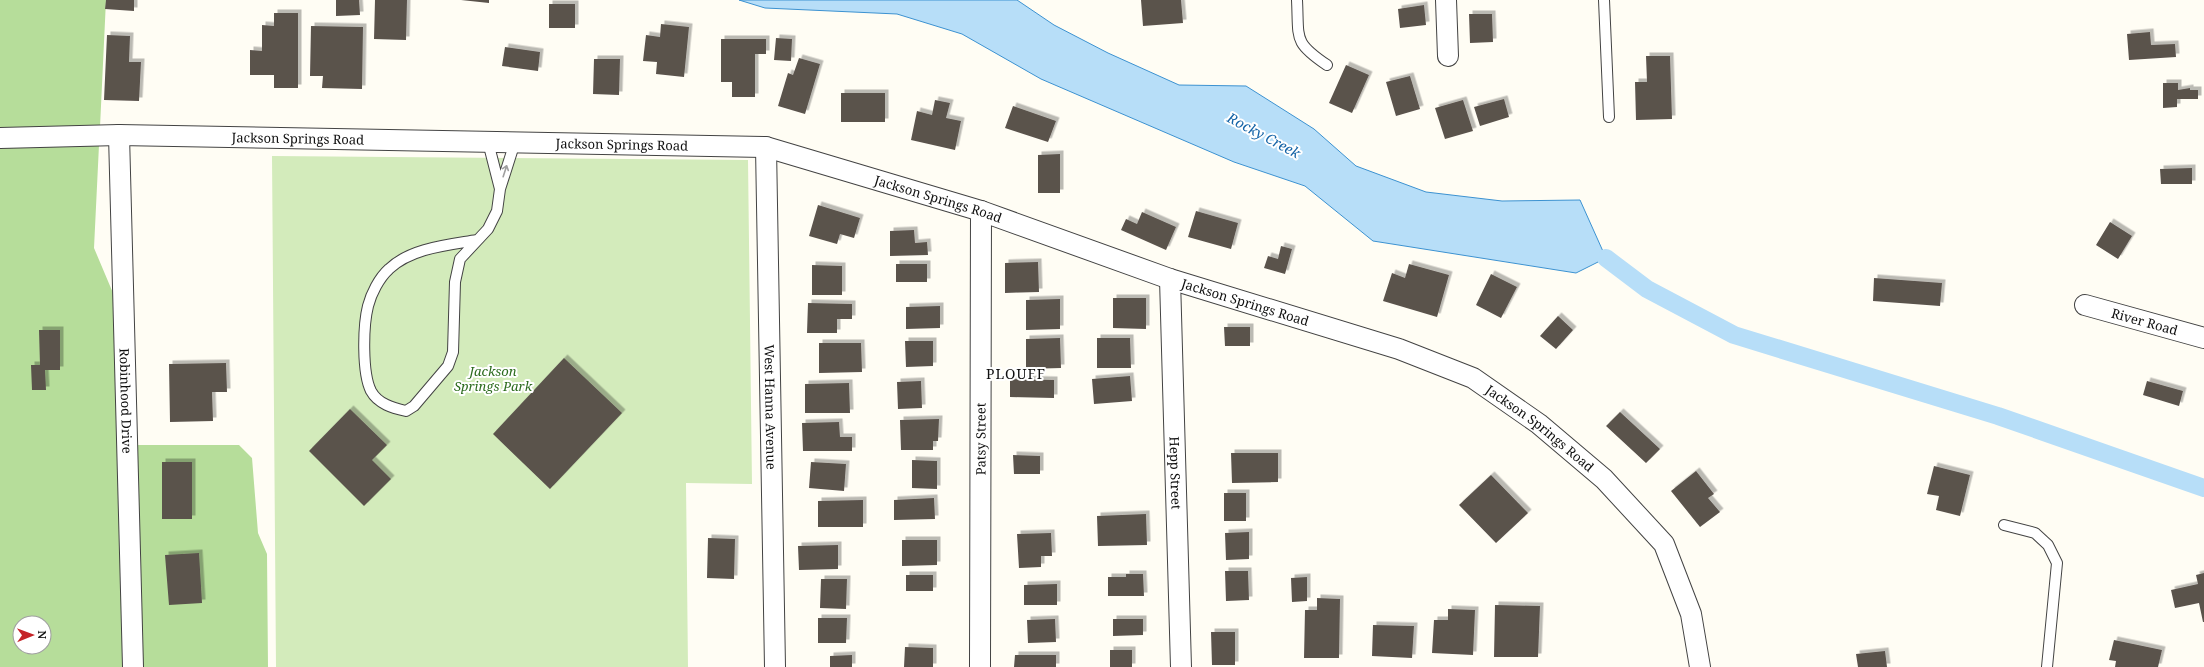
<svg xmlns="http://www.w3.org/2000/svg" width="2204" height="667" viewBox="0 0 2204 667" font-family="'Noto Serif',serif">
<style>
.green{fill:#d3ebbb}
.forest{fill:#b6dd9a;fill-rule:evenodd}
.water{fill:#b7def8;stroke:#3c92d1}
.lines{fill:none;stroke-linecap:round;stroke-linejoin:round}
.canal{stroke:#b7def8;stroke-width:18}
.building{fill:#5a524c;filter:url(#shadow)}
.service-casing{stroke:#434343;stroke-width:12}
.minor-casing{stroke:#434343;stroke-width:22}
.service{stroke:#fff;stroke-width:10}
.minor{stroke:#fff;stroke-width:20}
.oneway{stroke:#9f9f9f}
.labels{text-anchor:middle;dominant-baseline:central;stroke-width:4;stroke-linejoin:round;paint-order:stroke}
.street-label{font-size:13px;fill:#101010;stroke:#fff}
.park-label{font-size:13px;font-style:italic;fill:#2c6b1e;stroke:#fff}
.water-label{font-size:14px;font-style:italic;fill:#1564a7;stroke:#fff}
.neighbourhood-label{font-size:14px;letter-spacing:1px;fill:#101010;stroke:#fff}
</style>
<defs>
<filter id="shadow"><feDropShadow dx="3.5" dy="-3.5" stdDeviation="0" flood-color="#0004"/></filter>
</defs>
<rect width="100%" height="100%" fill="#fffdf4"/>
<!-- green -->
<path class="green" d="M272,156L748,160L752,484L686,483L688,667H276Z"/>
<!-- forest -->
<path class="forest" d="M0,0H106L100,127L0,129Z
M99,145L94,248L113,293L123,667H0V147ZM20,623H44V647H20Z
M137,445H239L252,458L258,533L267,554L268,667H143Z"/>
<!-- water -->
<path class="water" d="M739,0H1017L1054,25L1108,53L1179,85L1246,86L1314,129L1356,166L1426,192L1502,201L1580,200L1606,258L1576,273L1373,241L1305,186L1234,162L1041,79L962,34L897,14L765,8Z"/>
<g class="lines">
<!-- canal -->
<path class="canal" d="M1606,258L1647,289L1734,335L1998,416L2204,488"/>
</g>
<!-- building -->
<path class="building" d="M106,0H134V11L105,9Z
M336,0H359L360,15L336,16Z
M375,0H407L406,40L374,39Z
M461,0H489V3Z
M1141,0H1181L1183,23L1143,26Z
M549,4H575V28H549Z
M1424,5L1426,25L1400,28L1398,9Z
M274,13H298V88H274V75H250V50L262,51V25L274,26Z
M1469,14H1492L1493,42L1470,43Z
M661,24L689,27L684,77L656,74L657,62L643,61L646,35L660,37Z
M311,26L363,27L362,89L322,88L323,76H310Z
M2150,32L2151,45L2175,44L2176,57L2129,60L2127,34Z
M107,35L130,36L129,62H141L139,101L104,100Z
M776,38L792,39L791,61L774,60Z
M721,39H766V54H755V97H732V82H721Z
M505,47L540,52L538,71L502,66Z
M1646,56H1670L1672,119L1636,120L1635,82H1647Z
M799,58L820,64L805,114L778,106L788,73L793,75Z
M594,59H620L619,95L593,94Z
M1346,65L1369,75L1352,113L1329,103Z
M1410,76L1420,109L1396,116L1386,82Z
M2163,83H2178V90L2190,88V90H2198V99H2177V107L2163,108Z
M841,93H885V122H841Z
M1504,99L1509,117L1480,126L1474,107Z
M935,100L950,103L946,118L961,121L955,150L911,140L917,111L932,115Z
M1463,100L1473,131L1445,139L1435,108Z
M1013,106L1056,121L1048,142L1005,128Z
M1060,154V193H1038V155Z
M2192,168V184H2161L2160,169Z
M818,205L860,218L854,238L840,234L837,244L809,236Z
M1196,211L1238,223L1231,249L1188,237Z
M1142,212L1176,227L1166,250L1121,230L1126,219L1137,224Z
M2110,222L2132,236L2118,259L2096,245Z
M914,230L915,243L927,242L928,255L890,256V231Z
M1281,246L1292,249L1285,274L1264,268L1268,256L1278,259Z
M1038,262L1039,292L1005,293V263Z
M896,264H927V282H896Z
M1409,264L1449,275L1437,317L1383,301L1392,273L1405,278Z
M812,265L842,266V295H812Z
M1491,274L1517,287L1501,318L1476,305Z
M1874,278L1942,283L1940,306L1873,301Z
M1113,298H1146V329L1113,328Z
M1060,299V329L1026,330V300Z
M808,303L852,304V319H837V333H807Z
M940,306V328L906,329V307Z
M1558,316L1573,330L1556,349L1540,336Z
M1224,327H1250V346H1225Z
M39,330H60V370H45L46,390H32L31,365H40Z
M1060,338L1061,368L1026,369V339Z
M1097,338H1130L1131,368H1097Z
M905,341H933V366L906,367Z
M819,343H861L862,372L819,373Z
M564,358L622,413L550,489L493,434Z
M226,363L227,392H212L213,421L170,422L169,364Z
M1130,376L1132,401L1094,404L1092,379Z
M1010,379L1054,380V398L1010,397Z
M921,381L922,408L898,409L897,382Z
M2147,381L2183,391L2179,406L2143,395Z
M849,383L850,413H805V384Z
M350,409L387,445L372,460L391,479L364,506L309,451Z
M1620,412L1660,449L1646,463L1606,426Z
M939,419L938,441H933V450H901L900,420Z
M839,422L840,437H852V451H803L802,423Z
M1231,453H1278V482L1232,483Z
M1013,455L1040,456V474H1014Z
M912,460L937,461V489L912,488Z
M162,462H192V519H162Z
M811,462L846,464L844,491L809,488Z
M1934,466L1970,475L1960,516L1936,510L1939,496L1927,494Z
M1696,471L1714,494L1708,498L1720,512L1700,527L1671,491Z
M1491,475L1528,513L1496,543L1459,505Z
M1224,493H1246V521H1224Z
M934,498L935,519L894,520V500Z
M863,500V527H818V501Z
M1146,514L1147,545L1098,546L1097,516Z
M1249,532V559L1226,560L1225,533Z
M1051,533L1052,556H1041V567L1019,568L1017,534Z
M708,538L735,539L734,579L707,578Z
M902,540H937V565L902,566Z
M838,545V569L799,570L798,546Z
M199,553L202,603L169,605L165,555Z
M1225,571H1248L1249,600L1226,601Z
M2204,573V622H2203L2199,603L2175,608L2171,590L2198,584L2196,575Z
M1126,574H1143L1144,596H1108V577H1126Z
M906,575H933V591H906Z
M1307,577V601L1292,602L1291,578Z
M821,579H847L846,609L820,608Z
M1057,584V605H1024V585Z
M1317,598L1340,599L1339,658H1304L1305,610H1317Z
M1495,605L1540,606L1538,657H1494Z
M1448,609L1475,610L1473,655L1432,653L1434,620H1448Z
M818,618H847L846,643H818Z
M1055,619L1056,642L1028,643L1027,620Z
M1113,619H1143V635L1113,636Z
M1373,625L1414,626L1412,658L1372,656Z
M1211,632H1235V665H1212Z
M2114,640L2162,650L2158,667H2115L2116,661L2109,660Z
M905,647L933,648V667H904Z
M1110,650H1132V667H1110Z
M1885,651L1887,667H1858L1856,654Z
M852,655V667H830V656Z
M1015,655H1056V667H1014Z"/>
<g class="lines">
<!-- service casing -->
<g class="service-casing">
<path id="service" d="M1297,0C1299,39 1293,42 1327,65
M1604,0L1609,117
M488,142L500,189L515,142
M477,240C448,245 411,248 389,269C379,278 371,294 368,306C363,326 362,373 371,391C378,404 393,408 406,411L414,406L448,366L453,352L455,282L460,259L488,229L497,211L500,189
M2004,525L2035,533L2048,545L2057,563L2047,667"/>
</g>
<!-- minor casing -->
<g class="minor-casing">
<g id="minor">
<path d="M1446,0L1448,56"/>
<path id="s1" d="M119,135L133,667"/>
<path id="s2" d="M0,138L119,135L766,147L981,211L1170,279L1399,349L1473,378L1539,424L1604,479L1664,544L1691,614L1700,667"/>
<path id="s3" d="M766,147L775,667"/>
<path id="s4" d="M1170,279L1181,667"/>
<path id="s5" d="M2085,305L2204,338"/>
<path id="s6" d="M980,667L981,211"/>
</g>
</g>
<!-- service -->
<use href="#service" class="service"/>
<!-- minor -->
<use href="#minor" class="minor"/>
</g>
<!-- one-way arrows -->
<defs><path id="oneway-shaft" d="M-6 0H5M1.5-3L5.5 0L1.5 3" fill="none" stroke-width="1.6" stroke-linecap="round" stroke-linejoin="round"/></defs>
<use class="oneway" href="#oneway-shaft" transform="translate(505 171) rotate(-72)"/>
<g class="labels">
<!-- street labels -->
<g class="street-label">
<text stroke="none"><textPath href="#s2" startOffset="298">Jackson Springs Road</textPath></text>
<text stroke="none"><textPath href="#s2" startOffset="622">Jackson Springs Road</textPath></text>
<text stroke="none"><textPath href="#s2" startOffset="946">Jackson Springs Road</textPath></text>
<text stroke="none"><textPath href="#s2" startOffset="1270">Jackson Springs Road</textPath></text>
<text stroke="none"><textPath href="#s5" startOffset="62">River Road</textPath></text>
<text stroke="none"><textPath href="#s1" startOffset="266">Robinhood Drive</textPath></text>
<text stroke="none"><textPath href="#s3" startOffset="260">West Hanna Avenue</textPath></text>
<text stroke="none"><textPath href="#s2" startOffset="1594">Jackson Springs Road</textPath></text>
<text stroke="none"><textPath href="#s6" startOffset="228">Patsy Street</textPath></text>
<text stroke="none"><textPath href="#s4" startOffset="194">Hepp Street</textPath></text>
</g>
<!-- park labels -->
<g class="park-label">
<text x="493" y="371">Jackson<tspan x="493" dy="15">Springs Park</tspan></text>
</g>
<!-- water labels -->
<g class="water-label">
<text transform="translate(1264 135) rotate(28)">Rocky Creek</text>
</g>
<!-- neighbourhood labels -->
<g class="neighbourhood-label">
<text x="1016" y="373">PLOUFF</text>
</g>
</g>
<!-- north arrow -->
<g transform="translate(32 635) rotate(89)"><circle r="19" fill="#ffffff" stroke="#9f9f9f"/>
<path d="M0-3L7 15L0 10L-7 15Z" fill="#c52327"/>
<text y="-6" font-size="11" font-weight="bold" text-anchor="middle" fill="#101010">N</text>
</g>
</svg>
